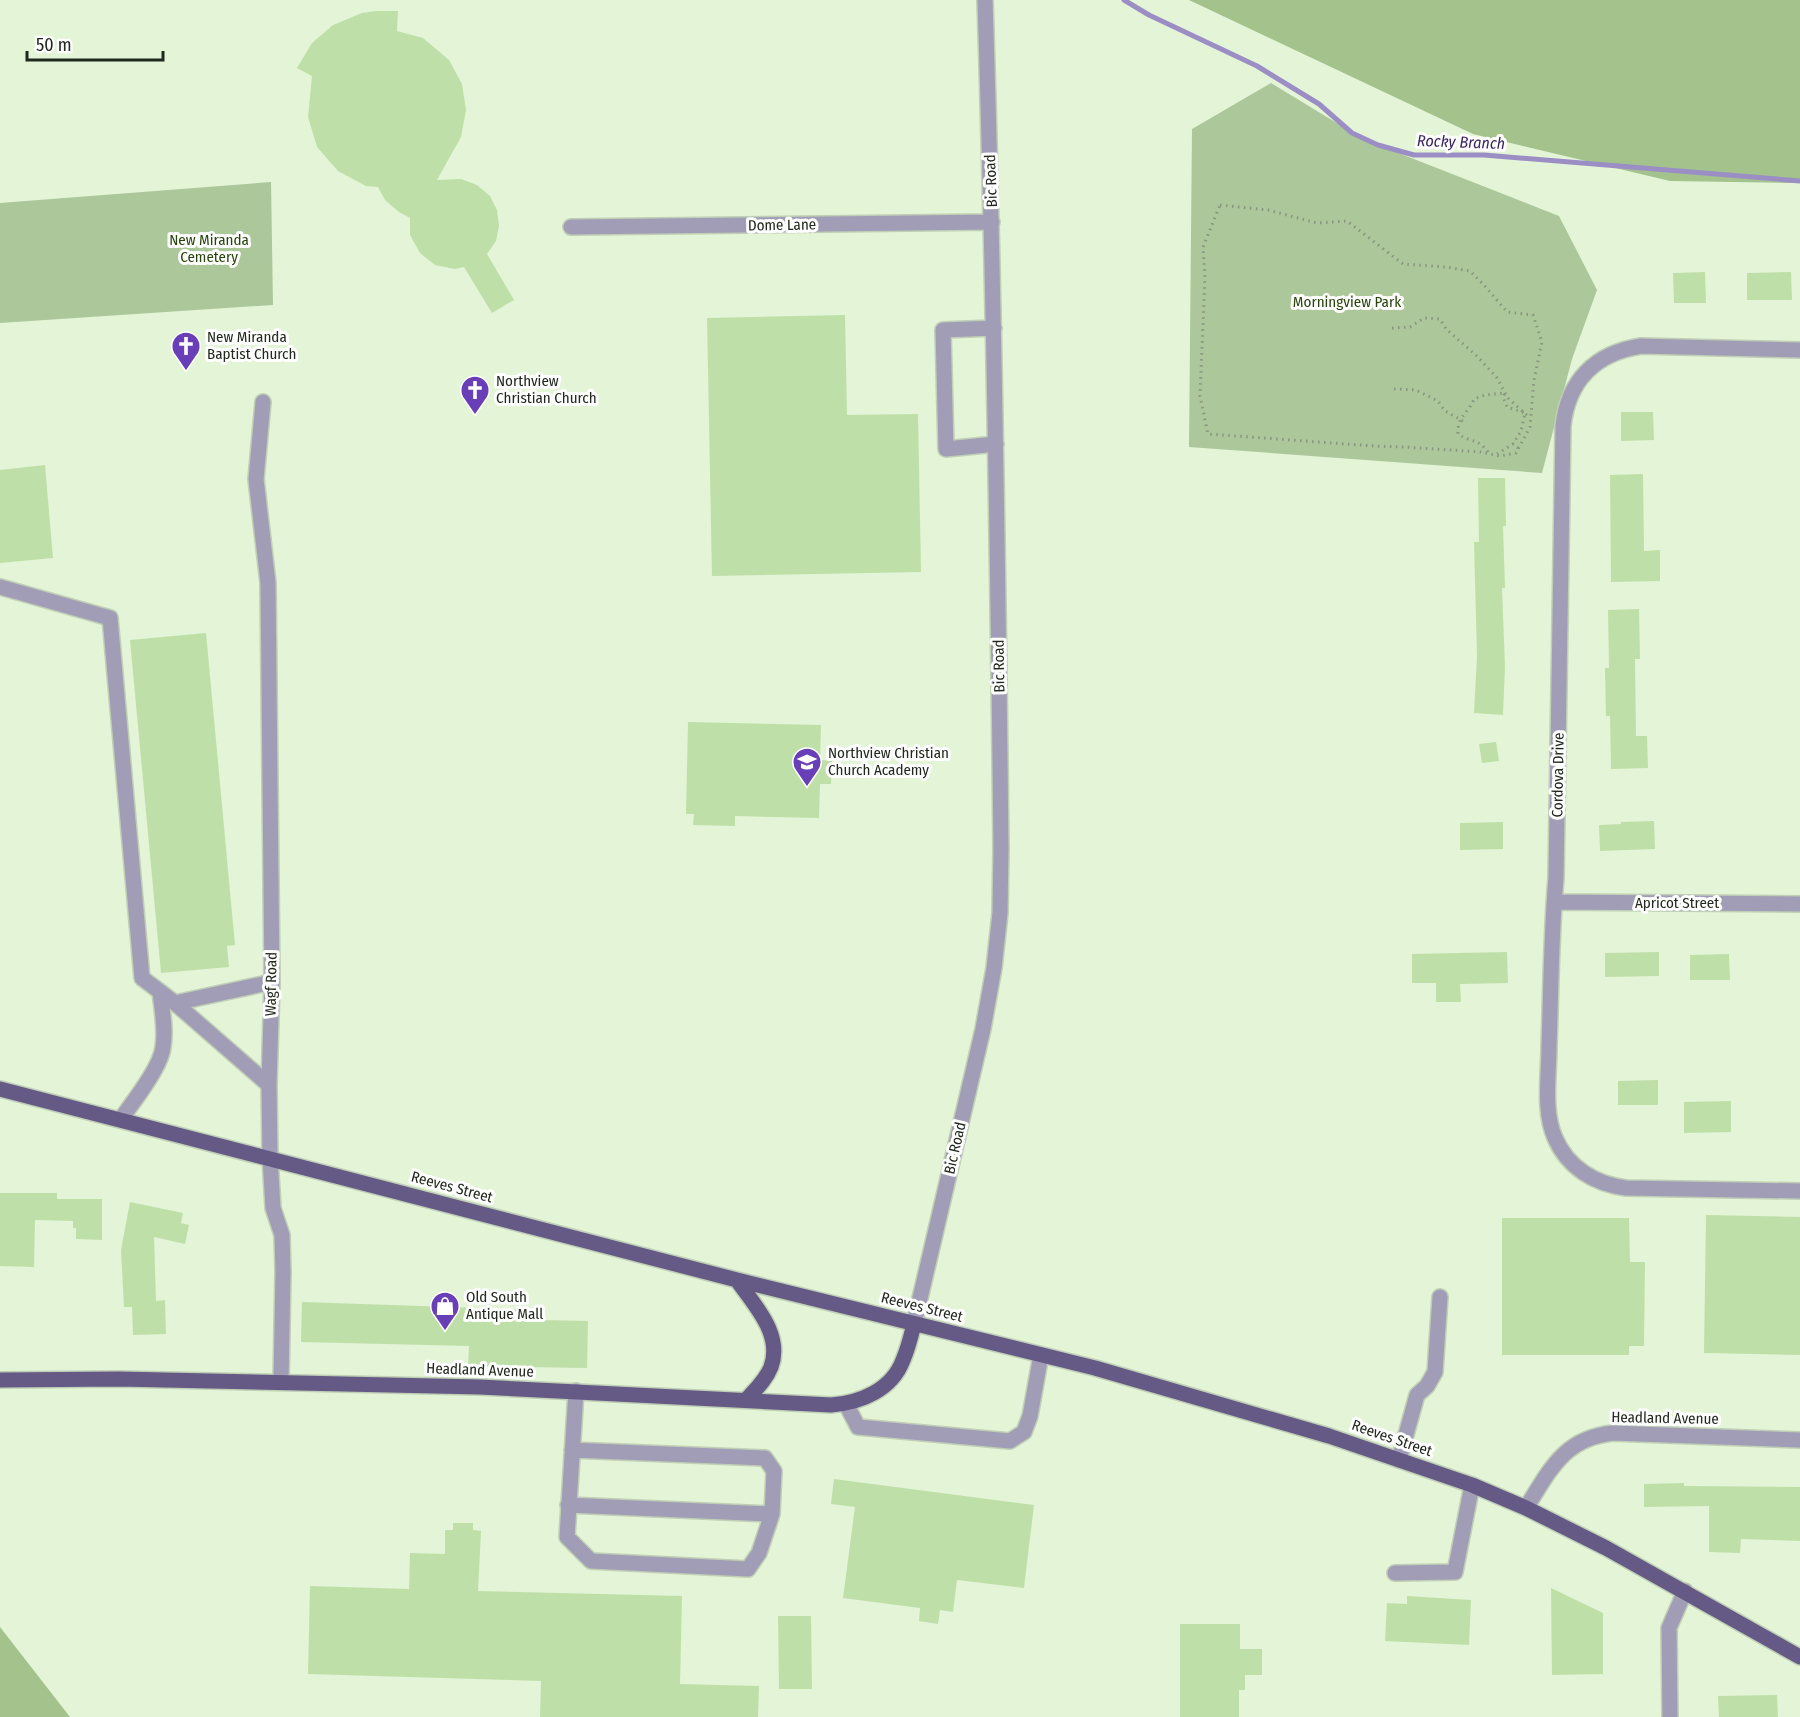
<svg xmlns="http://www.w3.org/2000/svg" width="1800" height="1717" viewBox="0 0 1800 1717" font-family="'Fira Sans Condensed',sans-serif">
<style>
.green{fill:#acc799}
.forest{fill:#a3c28c}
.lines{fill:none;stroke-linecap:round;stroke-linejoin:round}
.stream{stroke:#9b8ec5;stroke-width:5}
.building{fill:#bfdfa8}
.minor-casing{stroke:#c0cfb6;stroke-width:18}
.major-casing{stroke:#c0cfb6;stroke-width:18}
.path{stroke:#899581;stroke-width:3;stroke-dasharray:1.5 4.5;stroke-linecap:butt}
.minor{stroke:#a29db6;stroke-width:15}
.major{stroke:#645a85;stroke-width:15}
.labels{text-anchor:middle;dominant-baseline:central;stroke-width:6;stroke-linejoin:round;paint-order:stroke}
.street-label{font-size:15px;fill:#21281d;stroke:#fff}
.park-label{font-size:15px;fill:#28440a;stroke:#fff}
.poi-label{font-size:15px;fill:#21281d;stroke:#fff;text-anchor:start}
.water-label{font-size:16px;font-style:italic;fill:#3a2366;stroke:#fff}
</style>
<rect width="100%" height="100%" fill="#e3f4d7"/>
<!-- green -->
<path class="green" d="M1271,83L1363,139L1559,216L1597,290L1572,359L1542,473L1189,447L1192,129Z
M271,182L273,305L0,323V203Z"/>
<!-- forest -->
<path class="forest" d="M1189,0H1800V183L1670,181L1473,134Z
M0,1627L70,1717H0Z"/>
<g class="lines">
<!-- stream -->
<path class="stream" d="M1124,0L1149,15L1257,66L1319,104L1352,133L1378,145L1414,155H1484L1800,181"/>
</g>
<!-- building -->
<path class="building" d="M376,11H398L397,31L423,38L449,60L462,84L466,110L461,137L437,180L461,179L477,185L490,196L497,210L499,226L496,241L487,254L514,300L492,313L464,267L455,269L435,265L420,253L410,235V218L399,212L385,200L378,187L366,186L338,171L317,147L308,117L312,76L297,68L312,43L333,25L362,13Z
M1705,272L1706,303H1674L1673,273Z
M1791,272L1792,300H1747V273Z
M845,315L847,415L918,414L921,572L712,576L707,318Z
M1621,412H1653L1654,440L1621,441Z
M45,465L53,558L0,563V470Z
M1643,474L1644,551L1660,550V581L1611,582L1610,475Z
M1478,478H1505L1506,526H1503L1505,588H1502L1505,667L1503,715L1474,713L1477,656L1474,542H1479Z
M1639,609L1640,659H1635L1636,736H1647L1648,768L1611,769L1610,716H1606L1605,668H1609L1608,610Z
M206,633L235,945L227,946L229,967L161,973L130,640Z
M688,722L821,725L820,760L832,761L831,784H820L819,818L735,816V826L693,825L694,814H686Z
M1496,742L1499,761L1482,763L1479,744Z
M1654,821L1655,849L1600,851L1599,825L1621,824V822Z
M1503,822V849L1460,850V823Z
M1507,952L1508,983L1460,984L1461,1002H1436V983H1412V954Z
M1659,952V976L1605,977V953Z
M1729,954L1730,980H1690V955Z
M1658,1080V1105H1618V1081Z
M1731,1101V1132L1684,1133V1102Z
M0,1193H57V1199H102V1240L76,1239V1228H73V1221L35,1220L34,1267L0,1266Z
M130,1202L183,1213L181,1223L189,1225L185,1244L154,1237L156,1301L165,1300L166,1334L133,1335L132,1307H124L121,1250Z
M1706,1215L1800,1217V1355L1704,1353Z
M1502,1218H1629L1630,1262H1645L1644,1346H1629V1355H1502Z
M302,1302L539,1310V1320L588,1321L587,1368L468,1366L469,1346L301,1342Z
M834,1479L1034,1505L1024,1588L957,1580L953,1612L940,1610L938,1624L919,1621L920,1608L843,1598L855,1507L831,1504Z
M1684,1483V1486L1800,1487V1541L1741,1539L1740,1553L1709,1552V1506L1644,1507V1484Z
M453,1523H473V1530L481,1531L478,1591L682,1596L680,1684L759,1686L758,1717H540L541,1681L308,1674L310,1586L409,1589L410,1553L445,1554V1530H453Z
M1551,1588L1603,1613V1674L1552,1675Z
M1407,1596L1471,1600L1469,1645L1385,1641L1387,1603L1407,1604Z
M778,1616H811L812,1689H779Z
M1180,1624H1240V1649H1262V1675H1245V1690H1239V1717H1180Z
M1777,1695L1778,1717H1719L1718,1696Z"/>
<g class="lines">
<!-- minor casing -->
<g class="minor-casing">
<path id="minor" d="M571,227L992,222
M994,328L943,330L946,449L996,444
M1800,350L1641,346C1596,353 1568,380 1563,426L1556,878C1551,934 1551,991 1549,1047C1549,1076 1543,1111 1555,1138C1568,1168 1595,1184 1626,1188L1800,1191
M263,402L256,479L268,583L272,982L269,1085L270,1158L273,1208L282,1235L283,1272L281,1382
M0,587L110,618L142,978L175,1003L269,1085
M1554,902L1800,904
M175,1003L272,982
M121,1119C133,1102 161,1067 163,1047C166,1029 162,1010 160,992
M914,1324L983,1029L994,968L1000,913L1001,849C998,566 994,283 985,0
M846,1404L858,1427L1010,1441L1024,1432L1030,1416L1041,1355
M572,1450L765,1458L774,1471L772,1514
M1399,1460L1417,1395L1427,1386L1435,1372L1440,1297
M568,1505L772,1514L759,1553L748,1569L591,1561L567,1537L576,1391
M1526,1508C1550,1470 1564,1438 1613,1433L1800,1440
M1395,1573L1455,1572L1472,1485
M1670,1717L1669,1628L1685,1591"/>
</g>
<!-- major casing -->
<g class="major-casing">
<path id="major" d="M0,1089L737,1280L1095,1368L1329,1436L1472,1485L1526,1508L1606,1548L1800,1657
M737,1280C754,1305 783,1334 771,1367C766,1380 755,1390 746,1400
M0,1380L119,1379L480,1387L831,1405C860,1403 892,1390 903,1360C908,1349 911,1336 914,1324"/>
</g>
<!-- path -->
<path class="path" d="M1220,205L1268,210L1317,223L1347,221L1403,264L1446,267L1470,271L1484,285L1507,312L1533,315L1542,342L1534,380L1530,427L1516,453L1500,456L1481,452L1404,447L1374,446L1208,434L1200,396L1205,276L1203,247Z
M1392,328L1410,327L1424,318L1440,319L1446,329L1478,357L1497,378L1508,398L1530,418
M1394,389L1416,390L1438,401L1445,411L1463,421
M1488,452C1478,438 1471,443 1458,434C1457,416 1468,414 1474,399L1485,395L1505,393L1503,397L1507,407L1525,413L1521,431L1513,444
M1497,454L1513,444L1518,448"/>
<!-- minor -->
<use href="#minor" class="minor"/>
<!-- major -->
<use href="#major" class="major"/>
</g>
<!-- icons -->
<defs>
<g id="church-pin" transform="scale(1.5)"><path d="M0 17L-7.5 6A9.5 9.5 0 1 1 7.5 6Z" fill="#693fb7" stroke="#fff"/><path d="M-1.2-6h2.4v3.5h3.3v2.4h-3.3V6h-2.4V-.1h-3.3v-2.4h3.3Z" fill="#fff"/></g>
<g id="school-pin" transform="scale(1.5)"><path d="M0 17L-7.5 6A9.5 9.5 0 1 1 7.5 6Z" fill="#693fb7" stroke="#fff"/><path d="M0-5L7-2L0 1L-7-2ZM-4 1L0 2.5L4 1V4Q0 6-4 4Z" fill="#fff"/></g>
<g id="shop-pin" transform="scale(1.5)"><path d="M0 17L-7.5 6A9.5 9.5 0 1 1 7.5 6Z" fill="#693fb7" stroke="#fff"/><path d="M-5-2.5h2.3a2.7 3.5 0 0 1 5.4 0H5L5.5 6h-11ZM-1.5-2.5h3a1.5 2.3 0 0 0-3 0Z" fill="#fff"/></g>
</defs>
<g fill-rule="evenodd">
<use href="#church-pin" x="186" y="346"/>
<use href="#church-pin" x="475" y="390"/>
<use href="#school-pin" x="807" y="762"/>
<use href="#shop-pin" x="445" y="1306"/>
</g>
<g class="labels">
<!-- street labels -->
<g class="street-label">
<text transform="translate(991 181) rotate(-92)">Bic Road</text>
<text transform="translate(782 225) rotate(-1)">Dome Lane</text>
<text transform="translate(999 666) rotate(-91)">Bic Road</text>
<text transform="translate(1558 775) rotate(-89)">Cordova Drive</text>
<text x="1677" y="903">Apricot Street</text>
<text transform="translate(271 984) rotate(-89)">Wagf Road</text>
<text transform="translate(955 1148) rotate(-77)">Bic Road</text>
<text transform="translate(452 1187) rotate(15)">Reeves Street</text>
<text transform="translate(922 1307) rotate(14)">Reeves Street</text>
<text transform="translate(480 1370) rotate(2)">Headland Avenue</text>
<text transform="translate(1665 1418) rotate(1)">Headland Avenue</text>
<text transform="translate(1392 1438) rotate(19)">Reeves Street</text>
</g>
<!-- park labels -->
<g class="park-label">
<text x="209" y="240">New Miranda<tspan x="209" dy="17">Cemetery</tspan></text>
<text x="1347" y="302">Morningview Park</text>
</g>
<!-- poi labels -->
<g class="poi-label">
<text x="207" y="337">New Miranda<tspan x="207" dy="17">Baptist Church</tspan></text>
<text x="496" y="381">Northview<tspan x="496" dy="17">Christian Church</tspan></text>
<text x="828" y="753">Northview Christian<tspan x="828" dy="17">Church Academy</tspan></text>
<text x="466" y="1297">Old South<tspan x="466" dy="17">Antique Mall</tspan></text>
</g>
<!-- water labels -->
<g class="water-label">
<text transform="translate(1461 142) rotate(2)">Rocky Branch</text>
</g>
</g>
<!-- scale -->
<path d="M27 51v9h136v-9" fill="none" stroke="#21281d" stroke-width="3"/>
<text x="36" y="51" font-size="18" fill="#21281d" stroke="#ffffff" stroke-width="4.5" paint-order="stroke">50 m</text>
</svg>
